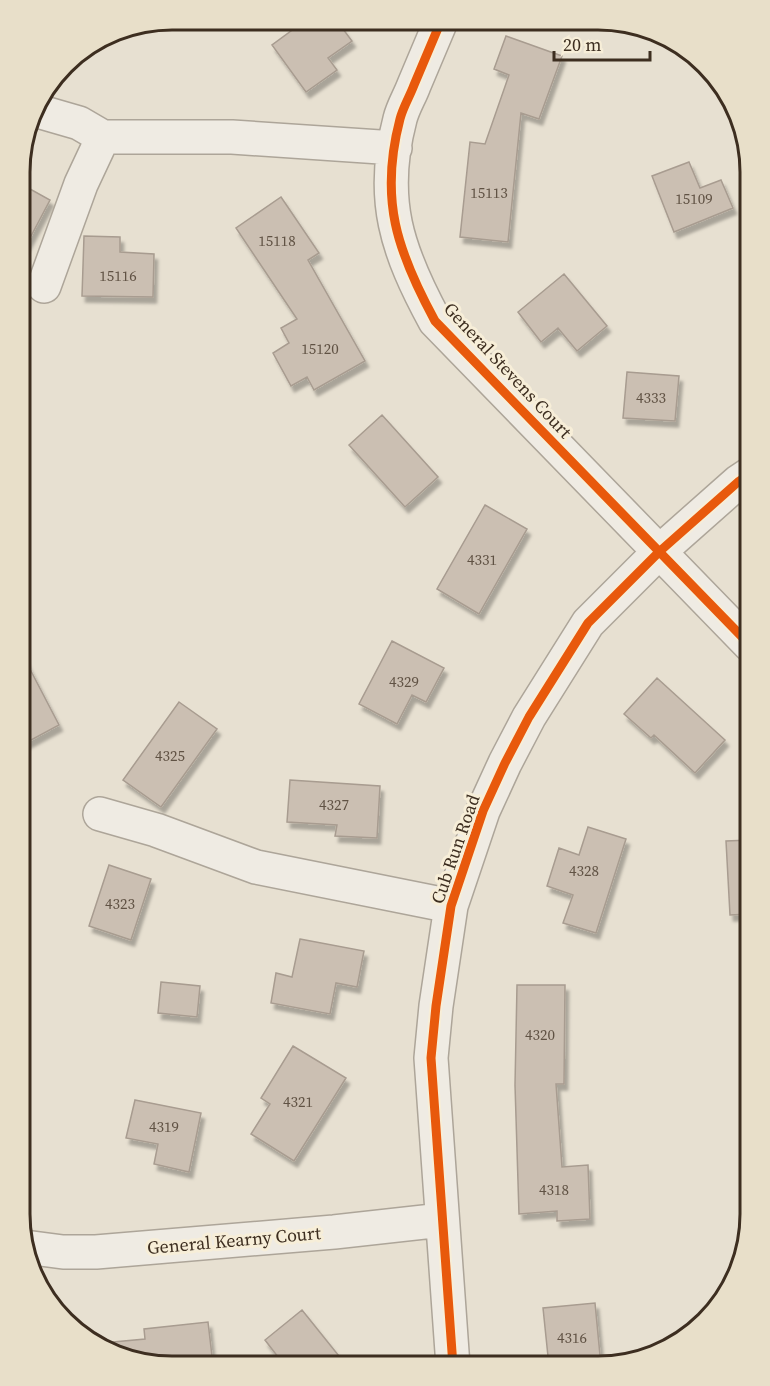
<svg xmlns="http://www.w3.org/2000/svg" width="770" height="1386" viewBox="0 0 770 1386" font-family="'Source Serif 4',serif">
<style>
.building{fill:#cbbfb2;stroke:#a89c90;stroke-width:1.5;filter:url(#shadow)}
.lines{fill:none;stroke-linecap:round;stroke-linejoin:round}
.minor-casing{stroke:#ada599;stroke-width:36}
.minor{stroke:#efebe3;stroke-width:33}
.cycleway-casing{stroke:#f7eed8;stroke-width:13}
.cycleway{stroke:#e8590c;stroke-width:9}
.labels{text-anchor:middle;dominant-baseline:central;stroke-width:6;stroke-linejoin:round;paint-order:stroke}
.number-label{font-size:15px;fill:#605244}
.street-label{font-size:18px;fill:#3d2e20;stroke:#f7eed8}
.rim{fill:none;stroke:#3d2e20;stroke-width:3}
</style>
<defs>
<filter id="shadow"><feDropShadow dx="3.5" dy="6" stdDeviation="1.5" flood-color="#0004"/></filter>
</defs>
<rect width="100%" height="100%" fill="#e7e0d1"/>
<!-- building -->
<path class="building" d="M306,20L337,21L352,41L328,58L337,70L306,92L272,45Z
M506,36L562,56L539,119L521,113L508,242L460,237L470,142L485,144L509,75L494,69Z
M689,162L700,188L721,180L733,208L674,232L652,176Z
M21,184L50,200L21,255Z
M281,197L319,253L308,260L365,361L314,390L307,377L291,386L273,353L289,343L281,328L297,319L236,228Z
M84,236L120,237V252L154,254L153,297L82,296Z
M564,274L607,326L577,351L558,328L541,342L518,312Z
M627,372L679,376L675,421L623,418Z
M382,415L438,477L405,507L349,445Z
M485,505L527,529L479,614L437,589Z
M392,641L444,668L426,702L412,695L397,724L359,704Z
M20,650L59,725L20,746Z
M657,678L725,740L695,773L654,735L651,738L624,714Z
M179,702L217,729L161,807L123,780Z
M290,780L380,786L377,838L335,836L337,825L287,822Z
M588,827L626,839L596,933L563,923L573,895L547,886L559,848L579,855Z
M750,840V914L730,915L726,841Z
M109,865L151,879L131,940L89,926Z
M300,939L364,951L357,987L336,983L330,1014L271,1003L276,973L292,977Z
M161,982L200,986L197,1017L158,1013Z
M517,985H565L564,1084H556L562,1167L588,1165L590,1219L557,1221V1211L519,1214L515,1085Z
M293,1046L346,1078L294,1161L251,1134L270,1104L261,1098Z
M135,1100L201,1113L189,1172L154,1164L158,1144L126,1138Z
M595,1303L601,1366H549L543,1308Z
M302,1310L347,1366H285L265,1340Z
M208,1322L213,1365H152L102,1343L145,1339L144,1329Z"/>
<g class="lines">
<!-- minor casing -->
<g class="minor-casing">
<path id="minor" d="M441,21C432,42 423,64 414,85C410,96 403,107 400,119C379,199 397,251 435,321L750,645
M34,110L79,123L103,137H232L395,148
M44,286L81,184L103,137
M100,814L156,830L256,867L451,906
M25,1247L63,1252H96L334,1232L442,1220
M453,1366L431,1058L436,1006L451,906L483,811L505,763L529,717L588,623L659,552L738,482L750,474"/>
</g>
<!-- minor -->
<use href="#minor" class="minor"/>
<!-- cycleway casing -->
<g class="cycleway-casing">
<path id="cycleway" d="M441,21C432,42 423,64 414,85C410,96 403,107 400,119C379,199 397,251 435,321L750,645
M453,1366L431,1058L436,1006L451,906L483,811L505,763L529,717L588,623L659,552L738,482L750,474"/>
</g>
<!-- cycleway -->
<use href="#cycleway" class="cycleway"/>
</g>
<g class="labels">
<!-- number labels -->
<g class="number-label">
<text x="489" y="192">15113</text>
<text x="694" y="198">15109</text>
<text x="277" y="240">15118</text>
<text x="118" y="275">15116</text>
<text x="320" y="348">15120</text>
<text x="651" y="397">4333</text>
<text x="482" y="559">4331</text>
<text x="404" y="681">4329</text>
<text x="170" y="755">4325</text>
<text x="334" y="804">4327</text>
<text x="584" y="870">4328</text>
<text x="120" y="903">4323</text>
<text x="540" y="1034">4320</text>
<text x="298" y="1101">4321</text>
<text x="164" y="1126">4319</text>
<text x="554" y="1189">4318</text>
<text x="572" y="1337">4316</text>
</g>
<!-- street labels -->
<g class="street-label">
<text transform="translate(508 370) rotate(47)">General Stevens Court</text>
<text transform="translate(455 849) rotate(-71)">Cub Run Road</text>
<text transform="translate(234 1240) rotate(-5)">General Kearny Court</text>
</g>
</g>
<!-- crop -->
<path d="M0 0H770V1386H0ZM172 30H598A142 142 0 0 1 740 172V1214A142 142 0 0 1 598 1356H172A142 142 0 0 1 30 1214V172A142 142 0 0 1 172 30Z" fill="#e8dfc9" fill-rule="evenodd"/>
<path class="rim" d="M172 30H598A142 142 0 0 1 740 172V1214A142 142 0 0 1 598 1356H172A142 142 0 0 1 30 1214V172A142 142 0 0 1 172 30Z"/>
<!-- scale -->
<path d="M554 51v9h96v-9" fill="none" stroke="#3d2e20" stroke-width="3"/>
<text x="563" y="51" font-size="18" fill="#3d2e20" stroke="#f7eed8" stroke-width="4.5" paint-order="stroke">20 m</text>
</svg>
